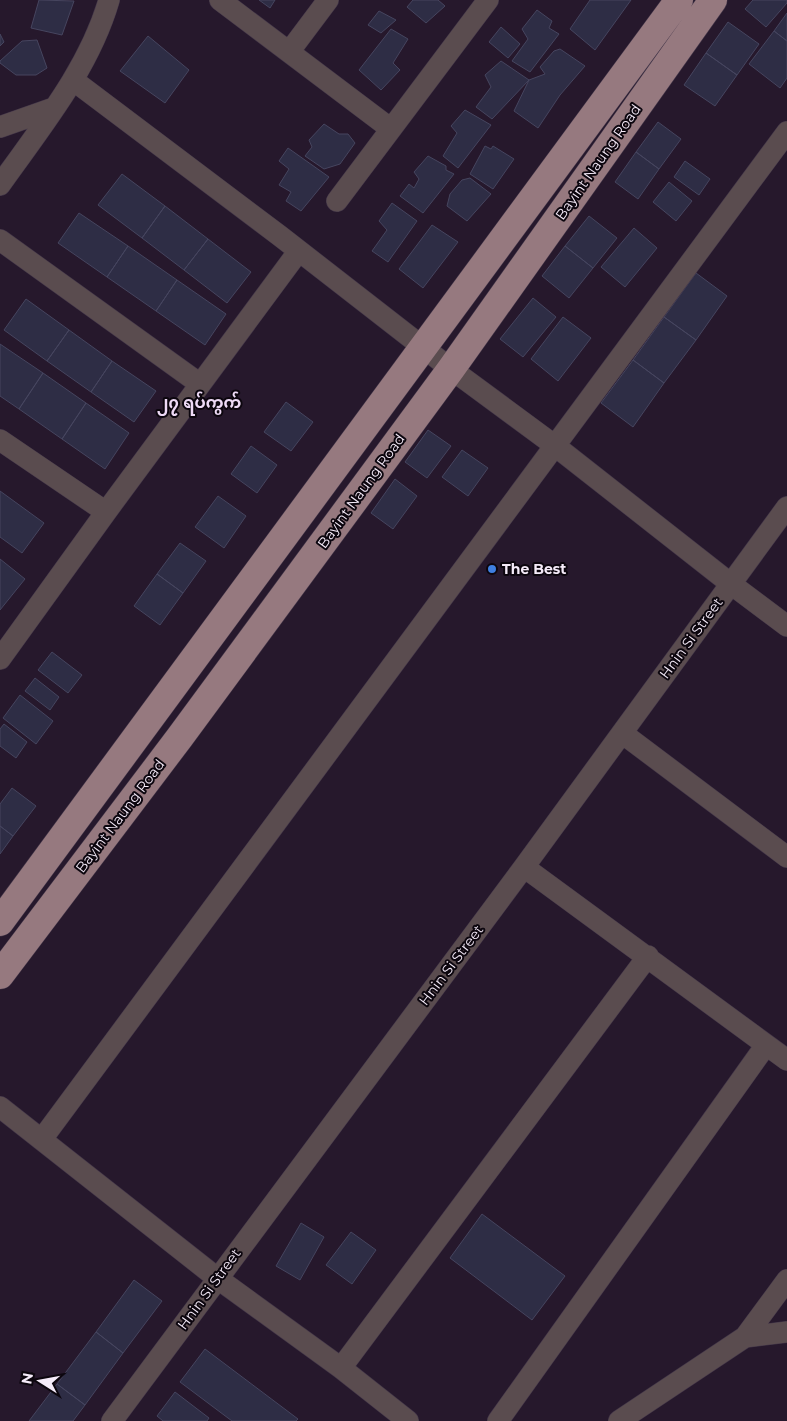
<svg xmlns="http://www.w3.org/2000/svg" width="787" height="1421" viewBox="0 0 787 1421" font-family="Montserrat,'Noto Sans Myanmar',sans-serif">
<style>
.building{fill:#2e2d45;stroke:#46455f}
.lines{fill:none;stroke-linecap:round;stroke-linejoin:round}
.minor-casing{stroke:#433649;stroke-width:22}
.major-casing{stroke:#433649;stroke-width:29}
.minor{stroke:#5a4c4f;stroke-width:21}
.major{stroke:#96797f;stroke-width:28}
.shop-dot{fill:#3f7fe0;stroke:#0c060e;stroke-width:2}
.labels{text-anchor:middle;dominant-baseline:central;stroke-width:4;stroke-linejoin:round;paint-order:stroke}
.street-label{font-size:14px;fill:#f5ebf9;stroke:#0c060e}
.poi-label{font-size:14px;font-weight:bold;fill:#f5ebf9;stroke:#0c060e;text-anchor:start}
.quarter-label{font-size:16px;font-weight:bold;fill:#eedaf6;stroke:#0c060e}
</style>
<rect width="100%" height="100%" fill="#26182c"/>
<!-- building -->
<path class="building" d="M39,0L74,1L62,35L31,28Z
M259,0H275L270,8Z
M413,0H438L445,6L426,23L407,7Z
M590,0H631L595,50L570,29Z
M753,0H787V3L766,27L745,9Z
M537,10L552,21L549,28L559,34L530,72L512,61L528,39L522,29Z
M379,11L396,20L381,33L368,25Z
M787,13V41L774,31Z
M728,22L759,44L737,75L706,53Z
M501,27L520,44L508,58L489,42Z
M391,29L408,39L393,63L400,70L381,90L359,70Z
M774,31L787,41V78L780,88L749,64Z
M0,34L4,42L0,46Z
M148,36L189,70L165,103L120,71Z
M37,40L47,68L36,75H16L0,63V61L22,41Z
M560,49L585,66L560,95L538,128L514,111L529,80L545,74L540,67L554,51Z
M706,53L737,75L715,106L684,85Z
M501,61L529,80L492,119L476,107L491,87L485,75Z
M465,110L491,125L458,168L443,156L457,133L451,126Z
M658,122L681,139L659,169L636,152Z
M324,124L339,134H348L355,143L340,164L324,169L305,156L312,147L309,140Z
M485,146L491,149L493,146L514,159L493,189L470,174Z
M288,148L329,177L301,211L286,201L291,192L279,185L289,169L279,161Z
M636,152L659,169L638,199L615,182Z
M428,156L446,166V170L454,174L423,213L400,196L409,184L414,188L419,179L414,172Z
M685,161L710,179L699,195L674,177Z
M122,174L165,206L142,238L98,205Z
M470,178L491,194L467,221L447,206L450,194L462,180Z
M669,182L692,201L676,221L653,202Z
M392,203L417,221L388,262L372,251L387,230L379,221Z
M165,206L208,239L184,270L142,238Z
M79,213L128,246L107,277L58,243Z
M589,216L617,238L593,268L565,246Z
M432,225L458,242L423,288L399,269Z
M634,228L657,248L625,287L601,267Z
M208,239L251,272L227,303L184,270Z
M128,246L177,280L156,311L107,277Z
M565,246L593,268L569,298L542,276Z
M696,273L727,296L696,340L664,317Z
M177,280L226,314L205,345L156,311Z
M533,298L556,317L523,357L500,339Z
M26,299L69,330L47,361L4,330Z
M563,317L591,338L558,381L531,359Z
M664,317L696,340L664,383L633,360Z
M69,330L112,361L91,392L47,361Z
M0,344L43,373L19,409L0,396Z
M633,360L664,383L633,427L601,403Z
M112,361L156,391L134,422L91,392Z
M43,373L86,403L62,439L19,409Z
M286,402L313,422L291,451L264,432Z
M86,403L129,433L105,469L62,439Z
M428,430L451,446L427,478L405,462Z
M251,446L277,465L257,493L231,474Z
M462,450L488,468L468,496L442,477Z
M395,479L417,496L393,529L371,513Z
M0,491L44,523L22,553L0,537Z
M218,496L246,516L224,548L195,527Z
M180,543L206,561L183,593L157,574Z
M0,559L25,579L0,610Z
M157,574L183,593L160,625L134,606Z
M52,652L82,675L68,693L38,670Z
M35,678L59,697L50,710L25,691Z
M20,695L53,721L36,744L3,718Z
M4,724L27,742L16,758L0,746V729Z
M12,788L36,806L13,836L0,826V804Z
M0,826L13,836L0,854Z
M482,1214L565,1276L532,1320L450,1258Z
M301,1223L324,1237L300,1280L276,1266Z
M351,1232L376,1250L352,1284L326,1265Z
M134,1280L162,1301L123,1353L96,1332Z
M96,1332L123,1353L85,1405L57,1384Z
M205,1349L298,1419L296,1421H232L180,1382Z
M57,1384L85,1405L73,1421H29Z
M175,1392L209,1418L207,1421H163L157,1416Z"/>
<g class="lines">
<!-- minor casing -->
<g class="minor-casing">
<path id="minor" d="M220,0L391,129
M289,52L328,0
M73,80L280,236L451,369L554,445L731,584L787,626
M0,127L54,108
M0,185C41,127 89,69 109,0
M337,201L488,0
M0,240L200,384
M0,440L106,512
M0,659L106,512L298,252
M622,733L787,857
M524,867L787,1060
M0,1107L217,1278L341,1368L408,1421
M42,1139L787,132
M745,1337L787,1280
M341,1368L648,956
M112,1421L524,867L787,507
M498,1421L766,1045
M619,1421L745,1337L787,1332"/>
</g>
<!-- major casing -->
<g class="major-casing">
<path id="major" d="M0,922L679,0
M0,975L180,737L451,369L713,0"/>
</g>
<!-- minor -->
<use href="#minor" class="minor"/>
<!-- major -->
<use href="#major" class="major"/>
</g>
<!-- markers -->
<circle class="shop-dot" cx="492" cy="569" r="5"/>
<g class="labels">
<!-- street labels -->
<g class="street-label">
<text transform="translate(598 162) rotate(-55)">Bayint Naung Road</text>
<text transform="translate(361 491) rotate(-54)">Bayint Naung Road</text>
<text transform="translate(691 638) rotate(-54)">Hnin Si Street</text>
<text transform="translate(120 816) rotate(-53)">Bayint Naung Road</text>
<text transform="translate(451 965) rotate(-53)">Hnin Si Street</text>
<text transform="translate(209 1289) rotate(-54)">Hnin Si Street</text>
</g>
<!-- poi labels -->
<g class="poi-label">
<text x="502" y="569">The Best</text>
</g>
<!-- quarter labels -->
<g class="quarter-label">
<text x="199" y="402">၂၇ ရပ်ကွက်</text>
</g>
</g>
<!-- north arrow -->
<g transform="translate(40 1381) rotate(281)" stroke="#0c060e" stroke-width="4" paint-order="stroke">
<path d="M0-4L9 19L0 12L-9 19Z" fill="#f5ebf9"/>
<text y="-8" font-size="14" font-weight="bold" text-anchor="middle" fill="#f5ebf9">N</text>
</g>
</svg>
